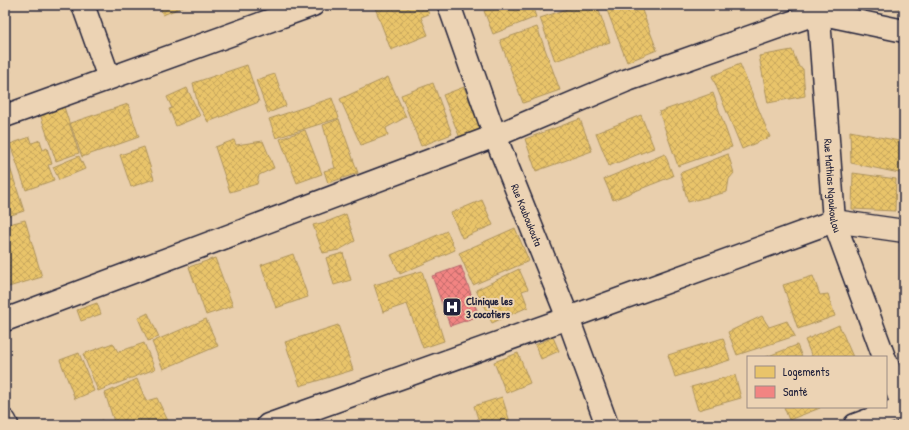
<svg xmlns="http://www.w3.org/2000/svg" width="909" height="430" viewBox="0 0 909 430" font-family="'Patrick Hand',sans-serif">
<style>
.homes{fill:url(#homes-cross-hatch);stroke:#ad935c}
.health{fill:url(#health-cross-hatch);stroke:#b4676d}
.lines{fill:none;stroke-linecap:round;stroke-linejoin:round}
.minor-casing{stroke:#22223b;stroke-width:25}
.minor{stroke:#ecd3b4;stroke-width:22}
.labels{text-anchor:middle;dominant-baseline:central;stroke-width:4;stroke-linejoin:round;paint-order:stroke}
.street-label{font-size:11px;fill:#22223b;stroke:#ecd3b4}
.poi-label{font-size:11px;font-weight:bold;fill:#22223b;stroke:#ecd3b4;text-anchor:start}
</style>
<defs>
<pattern id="homes-cross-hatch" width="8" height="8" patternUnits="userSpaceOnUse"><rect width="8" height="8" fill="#e9c46a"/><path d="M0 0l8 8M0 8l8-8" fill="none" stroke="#c8a85d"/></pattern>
<pattern id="health-cross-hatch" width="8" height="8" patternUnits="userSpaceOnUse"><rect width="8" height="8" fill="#f28482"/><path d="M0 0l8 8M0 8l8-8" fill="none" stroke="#c46c6c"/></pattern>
</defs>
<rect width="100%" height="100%" fill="#e9cfad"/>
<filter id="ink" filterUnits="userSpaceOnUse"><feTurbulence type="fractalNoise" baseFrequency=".025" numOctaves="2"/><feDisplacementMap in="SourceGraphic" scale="8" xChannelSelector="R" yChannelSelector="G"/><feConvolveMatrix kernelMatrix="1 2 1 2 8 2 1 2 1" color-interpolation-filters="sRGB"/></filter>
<g filter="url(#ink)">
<!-- homes -->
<path class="homes" d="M159,5H187L163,15Z
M374,5H425L429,14L421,17L428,35L391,50Z
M500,5H532L536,17L493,34L484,11Z
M538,5H558L540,11Z
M579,5H597L610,42L555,61L540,18Z
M605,5H640L657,50L627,62Z
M891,5H904V9L890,6Z
M537,27L560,90L523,103L500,40Z
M792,50L799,67L803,69L805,96L768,103L759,56Z
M5,54L11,72L5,75Z
M740,64L770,137L742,149L712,76Z
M247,65L259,102L208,122L198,105L193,83Z
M275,74L286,106L268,113L256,80Z
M388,77L406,117L386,128L388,135L361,145L340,99Z
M433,83L452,134L421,146L401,95Z
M464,87L481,130L460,138L443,95Z
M187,88L200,116L176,126L169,109L172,108L167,97Z
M713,93L732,147L678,166L659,112Z
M332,98L339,118L276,138L269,119Z
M128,104L139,137L82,157L70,123Z
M64,107L79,153L56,161L40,114Z
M641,115L654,148L609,166L596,133Z
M339,119L358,173L328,183L324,171L335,168L323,125Z
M580,119L592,151L536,171L525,139Z
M305,130L322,174L297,183L280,139Z
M850,131L904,142V174L851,163Z
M30,137L32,143L40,140L43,150L47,148L52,164L48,165L54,180L26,190L10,144Z
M234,140L236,145L263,141L274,168L259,175L257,184L230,192L215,147Z
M144,147L154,179L131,187L120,155Z
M665,154L673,176L613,200L604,179Z
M728,154L734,173L729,179L727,192L688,202L680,173Z
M6,155L24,211L5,217V156Z
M79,156L85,169L59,180L53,167Z
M853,173L896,179L895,211L852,209Z
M482,200L493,225L462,238L451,213Z
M346,214L355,241L339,250L323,253L313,225L329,221Z
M25,220L42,277L5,288V225Z
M515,228L529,261L473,285L459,253Z
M447,231L455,250L400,274L391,255Z
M904,249V263L900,250Z
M343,253L351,280L334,285L326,258Z
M293,254L308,297L276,308L261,265Z
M215,258L233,306L206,315L189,267Z
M519,269L528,289L522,291L528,307L492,323L476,290Z
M422,271L444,341L423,348L407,304L383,312L374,285Z
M813,276L820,295L828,294L835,316L798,329L783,285Z
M97,303L101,314L81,321L77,310Z
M148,313L159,337L148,341L138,318Z
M762,316L769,327L787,321L795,336L737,355L728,332Z
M206,319L218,346L163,369L152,342Z
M338,325L353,370L300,386L285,342Z
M839,325L853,357H812L805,340Z
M553,337L559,351L541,359L535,345Z
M723,338L730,360L675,377L668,355Z
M113,343L118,352L144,343L155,369L98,391L83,354Z
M797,345L802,357H766Z
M79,353L94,391L75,399L60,360Z
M518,353L530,383L506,393L494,362Z
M735,375L741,398L698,410L691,387Z
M137,379L146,401L157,398L170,425H115L105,393Z
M502,397L511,425H480L474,406Z
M784,407H820V408L789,420Z
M102,420L104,425H89Z"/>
<!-- health -->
<path class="health" d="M461,266L479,316L450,326L432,276Z"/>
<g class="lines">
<!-- minor casing -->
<g class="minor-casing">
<g id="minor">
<path d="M83,5L109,78"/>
<path id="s1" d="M449,5L495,136L568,318L607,425"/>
<path id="s2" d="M818,5L834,221L884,357"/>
<path d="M5,116L313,5"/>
<path d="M5,320L495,136L625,81L818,13L904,31"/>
<path d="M886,361L904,410"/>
<path d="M5,421L7,425"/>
<path d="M268,425L568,318L834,221L904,231"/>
<path d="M855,425L904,407"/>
</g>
</g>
<!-- minor -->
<use href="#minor" class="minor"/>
</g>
</g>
<!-- icons -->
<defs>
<g id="hospital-square" transform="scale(1)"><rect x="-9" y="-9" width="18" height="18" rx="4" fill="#22223b" stroke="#ecd3b4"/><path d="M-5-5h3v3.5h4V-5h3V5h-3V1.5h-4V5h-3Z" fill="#fff"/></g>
</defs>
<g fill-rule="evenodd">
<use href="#hospital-square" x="452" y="307"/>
</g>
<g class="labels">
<!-- street labels -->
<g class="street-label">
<text stroke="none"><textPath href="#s2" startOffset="181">Rue Mathias Ngoukoulou</textPath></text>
<text stroke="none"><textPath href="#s1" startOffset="224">Rue Kouboukouta</textPath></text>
</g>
<!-- poi labels -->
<g class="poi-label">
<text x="466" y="301">Clinique les<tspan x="466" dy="13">3 cocotiers</tspan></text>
</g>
</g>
<!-- margin -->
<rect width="909" height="430" fill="none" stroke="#ecd3b4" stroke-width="20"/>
<rect x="10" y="10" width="889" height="410" fill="none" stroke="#22223b" stroke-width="1.5" filter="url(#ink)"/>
<!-- legend -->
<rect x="747" y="356" width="140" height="52" fill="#ecd3b4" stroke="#9b8c84"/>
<rect x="755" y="366" width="20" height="12" fill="#e9c46a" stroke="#9b8c84"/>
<text x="783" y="376" font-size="12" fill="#22223b">Logements</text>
<rect x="755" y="386" width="20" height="12" fill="#f28482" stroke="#9b8c84"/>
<text x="783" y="396" font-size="12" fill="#22223b">Santé</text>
</svg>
